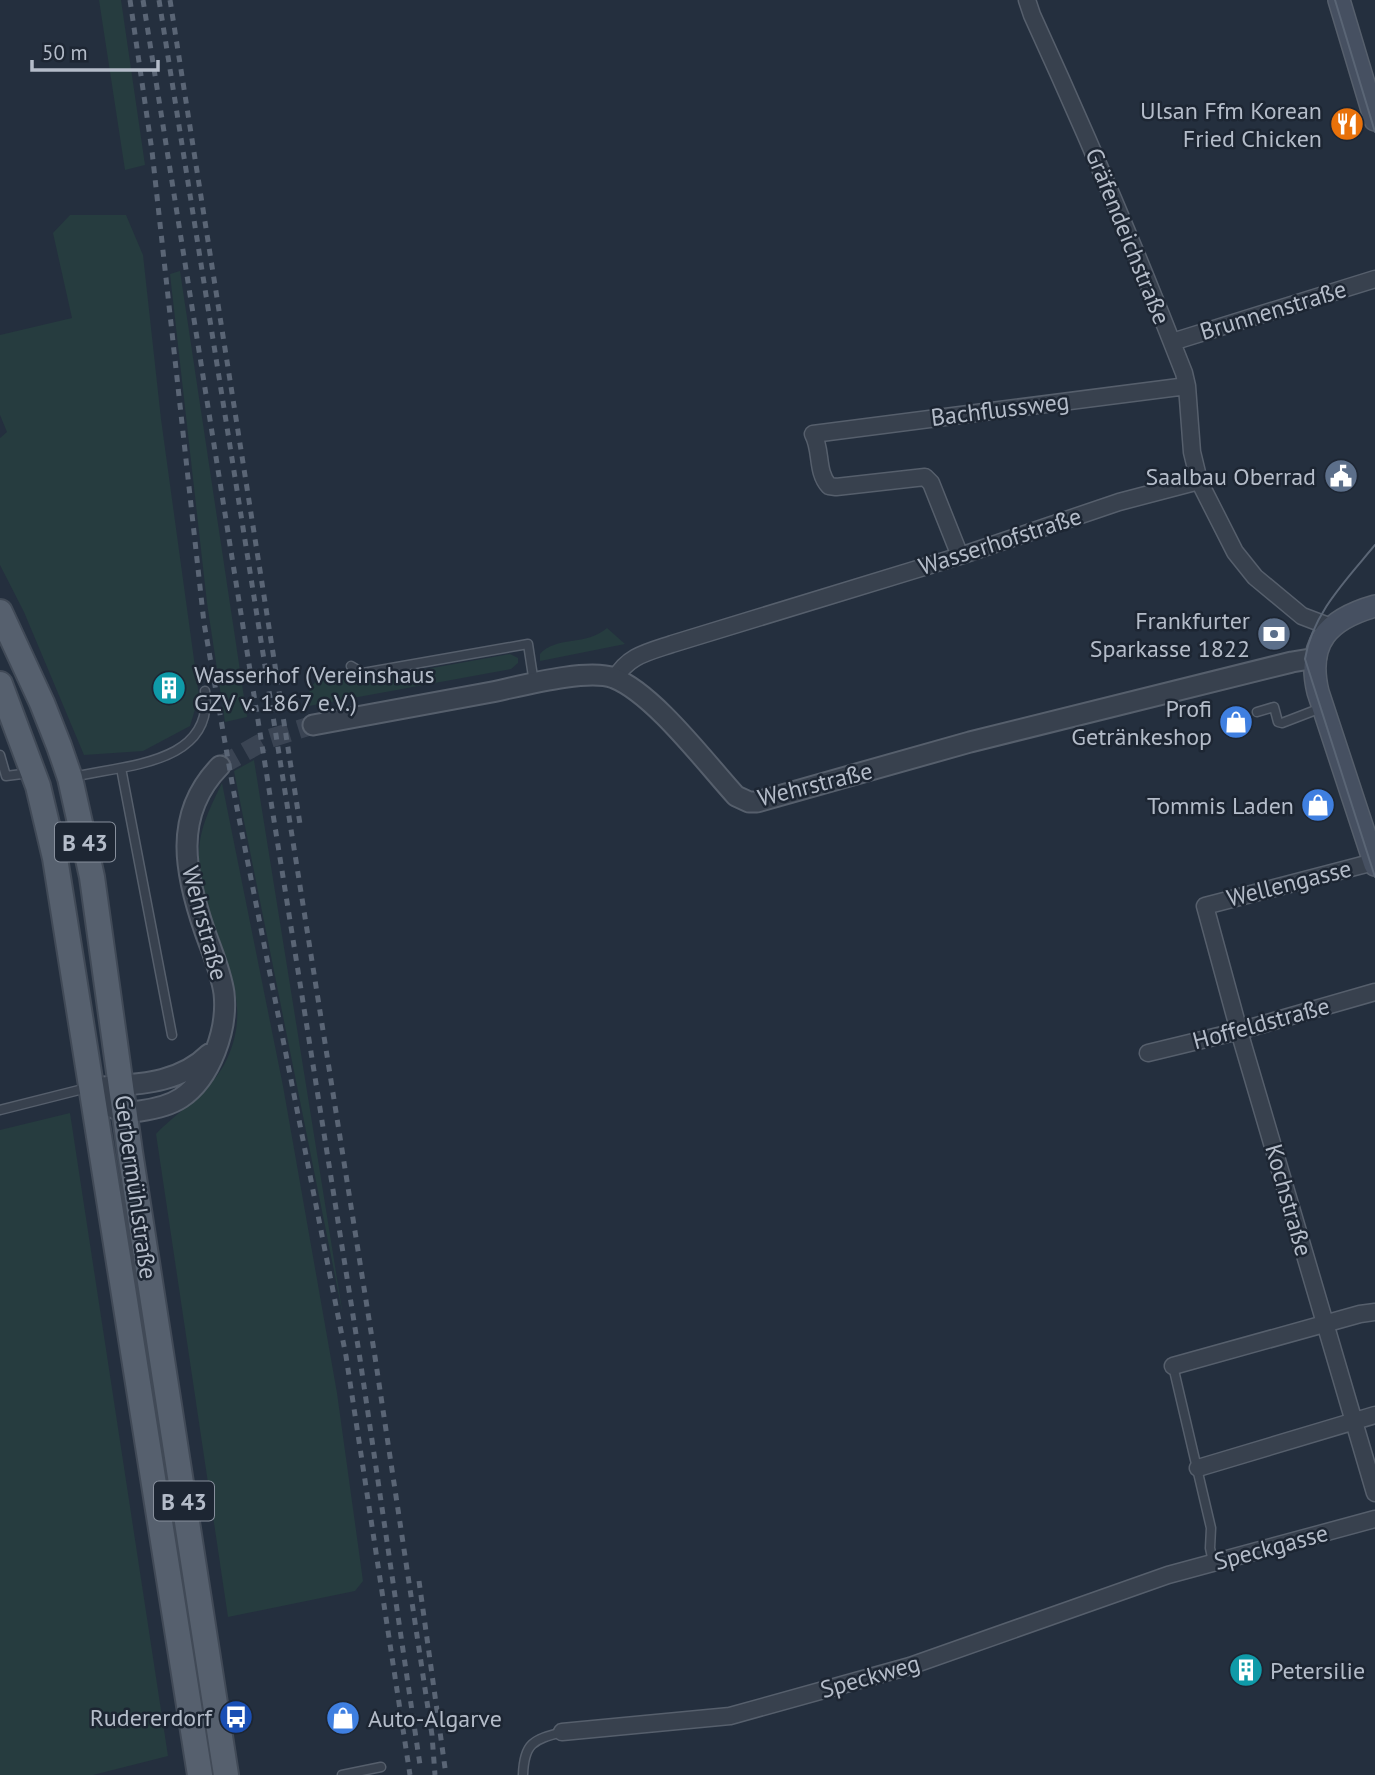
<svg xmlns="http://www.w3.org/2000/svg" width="1375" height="1775" viewBox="0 0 1375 1775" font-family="'PT Sans',sans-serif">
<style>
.green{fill:#263c3f}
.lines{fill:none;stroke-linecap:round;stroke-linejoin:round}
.tertiary-tunnel{stroke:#3a4453;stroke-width:19;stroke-dasharray:19 10;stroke-linecap:butt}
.service-casing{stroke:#565f6c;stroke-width:11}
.minor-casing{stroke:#565f6c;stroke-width:19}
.tertiary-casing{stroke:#565f6c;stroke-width:23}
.secondary-casing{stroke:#565f6c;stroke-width:24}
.primary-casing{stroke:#414a57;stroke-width:28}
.service{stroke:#38414e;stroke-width:8}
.minor{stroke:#38414e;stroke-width:16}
.tertiary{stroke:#38414e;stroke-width:19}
.secondary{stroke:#465061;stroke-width:21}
.primary{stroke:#56606e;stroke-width:24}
.tram{stroke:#5a6575;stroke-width:2}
.rail{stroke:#5a6575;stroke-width:5;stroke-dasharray:7 7;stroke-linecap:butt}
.labels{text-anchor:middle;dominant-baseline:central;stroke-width:5;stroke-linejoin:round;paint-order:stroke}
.shield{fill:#1d2633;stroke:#878f9c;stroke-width:2}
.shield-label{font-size:23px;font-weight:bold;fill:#b4bcc9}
.poi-label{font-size:24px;fill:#b4bcc9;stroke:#1d2633;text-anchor:end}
.street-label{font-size:24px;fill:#b4bcc9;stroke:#1d2633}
</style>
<rect width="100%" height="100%" fill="#242f3e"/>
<!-- green -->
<path class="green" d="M99,0H121L145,165L125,170Z
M70,215H126L143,255L161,419L199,696L190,726L143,751L84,755L24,612L0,565V438L7,432L0,415V335L72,318L53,233Z
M180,271L247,717L225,722L207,603L170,274Z
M607,628L625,644L540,661V654C555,636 587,646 607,628Z
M510,654L518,658V663L511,669L309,706C308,697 308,687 317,681C329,672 346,683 359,681C410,672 460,663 510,654Z
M254,760L343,1316L234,771Z
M222,783L283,1086L337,1393L363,1581L355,1591L228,1617L156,1134C179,1110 211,1092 226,1061C263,986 197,926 199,854C199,828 211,806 222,783Z
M70,1113L168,1756L93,1775H0V1130Z"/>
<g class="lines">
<!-- tertiary-tunnel -->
<path class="tertiary-tunnel" d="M220,766L268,739L313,725"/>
<!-- service casing -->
<g class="service-casing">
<path id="service" d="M351,666L363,673L528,644L534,683
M1257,712L1274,707L1278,722L1282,723L1321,708
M0,755L6,776L30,773
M121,768L172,1035
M73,777C123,765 215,765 205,691
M0,1110L87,1088
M1173,1366L1211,1528L1210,1548L1213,1562
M342,1775L381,1767
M523,1775C524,1743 533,1740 562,1732"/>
</g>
<!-- minor casing -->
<g class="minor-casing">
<path id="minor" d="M1027,0L1032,15C1086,133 1137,252 1184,373L1187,386L1192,452L1199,481L1235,552L1255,577L1302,616L1331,627
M1172,342L1375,279
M960,556L931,483L925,477L836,487L829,486C816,472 822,450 813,434L1187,386
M615,679C627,656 648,652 672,644L960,556L1119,502L1199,481
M1374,862L1205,906L1239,1031L1375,1493
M1148,1053L1239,1031L1375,992
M1173,1366L1360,1314L1375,1312
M1198,1468L1375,1415
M562,1732L730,1716L910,1666L1168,1575L1375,1519"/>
</g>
<!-- tertiary casing -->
<g class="tertiary-casing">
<path id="tertiary" d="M313,725C373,714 432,703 492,692C521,686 587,668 614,678C654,694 705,762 736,796L749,802H757L970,742L1292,662L1316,658
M90,1088C103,1106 118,1114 140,1111C154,1109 169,1106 181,1098C211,1078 228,1029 224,993C221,972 212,952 205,932C185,874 172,815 220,766
M90,1088C132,1084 177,1086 209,1054"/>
</g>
<!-- secondary casing -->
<g class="secondary-casing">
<path id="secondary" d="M1339,0L1375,120
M1375,606C1329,619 1306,642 1318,692L1375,865"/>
</g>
<!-- primary casing -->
<g class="primary-casing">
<path id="primary" d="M0,612L42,703L59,746L70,778L92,877L130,1152L226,1775
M0,684L38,786L55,858L200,1775"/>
</g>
<!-- service -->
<use href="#service" class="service"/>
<!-- minor -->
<use href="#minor" class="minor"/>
<!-- tertiary -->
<use href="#tertiary" class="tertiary"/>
<!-- secondary -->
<use href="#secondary" class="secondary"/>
<!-- primary -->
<use href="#primary" class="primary"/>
<!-- tram -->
<path class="tram" d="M1335,0L1375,132
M1375,545C1347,579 1312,614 1305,659L1375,877"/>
<!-- rail -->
<path class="rail" d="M130,0L152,151L204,623L233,788L346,1356L410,1775
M143,0L360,1359L420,1765
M159,0L375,1357L432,1735L435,1775
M170,0L300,824
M419,1581L446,1775"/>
</g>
<!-- icons -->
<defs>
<g id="restaurant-disc" transform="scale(1.75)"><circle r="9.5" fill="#e8710a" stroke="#1d2633"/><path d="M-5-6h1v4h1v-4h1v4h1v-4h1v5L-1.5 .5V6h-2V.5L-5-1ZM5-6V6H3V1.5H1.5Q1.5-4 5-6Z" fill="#fff"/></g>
<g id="civic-disc" transform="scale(1.75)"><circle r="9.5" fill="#5c6f8a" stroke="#1d2633"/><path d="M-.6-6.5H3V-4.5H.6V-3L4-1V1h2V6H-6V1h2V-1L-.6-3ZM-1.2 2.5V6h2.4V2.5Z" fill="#fff"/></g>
<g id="bank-disc" transform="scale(1.75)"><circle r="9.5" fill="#5c6f8a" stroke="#1d2633"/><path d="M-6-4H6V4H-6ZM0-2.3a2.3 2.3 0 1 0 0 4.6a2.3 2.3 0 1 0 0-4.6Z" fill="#fff"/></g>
<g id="building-disc" transform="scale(1.75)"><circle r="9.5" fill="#0f9aa8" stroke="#1d2633"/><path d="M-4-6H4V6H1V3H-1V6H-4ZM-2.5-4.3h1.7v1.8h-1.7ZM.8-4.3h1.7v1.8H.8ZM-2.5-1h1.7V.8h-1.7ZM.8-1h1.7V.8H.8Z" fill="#fff"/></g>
<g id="shop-disc" transform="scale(1.75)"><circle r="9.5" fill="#3f7fe0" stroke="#1d2633"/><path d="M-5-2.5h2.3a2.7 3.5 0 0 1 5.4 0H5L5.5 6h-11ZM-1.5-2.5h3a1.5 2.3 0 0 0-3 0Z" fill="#fff"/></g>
<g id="bus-disc" transform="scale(1.75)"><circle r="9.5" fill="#1a4fb4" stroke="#1d2633"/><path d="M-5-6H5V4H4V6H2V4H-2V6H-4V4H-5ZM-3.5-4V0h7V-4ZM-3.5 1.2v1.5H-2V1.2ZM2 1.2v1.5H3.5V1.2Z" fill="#fff"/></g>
</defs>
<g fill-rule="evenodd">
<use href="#restaurant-disc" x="1347" y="124"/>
<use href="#civic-disc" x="1341" y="476"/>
<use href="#bank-disc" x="1274" y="634"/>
<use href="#building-disc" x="169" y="688"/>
<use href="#shop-disc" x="1236" y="722"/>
<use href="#shop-disc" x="1318" y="805"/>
<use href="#building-disc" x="1246" y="1670"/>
<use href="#bus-disc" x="236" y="1717"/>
<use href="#shop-disc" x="343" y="1718"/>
</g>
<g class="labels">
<!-- shield labels -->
<g class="shield">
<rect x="55" y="822.5" width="60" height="39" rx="5"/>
<rect x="154" y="1481.5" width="60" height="39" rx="5"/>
</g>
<g class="shield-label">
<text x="85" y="842">B 43</text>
<text x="184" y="1501">B 43</text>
</g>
<!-- poi labels -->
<g class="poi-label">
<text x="1322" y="110">Ulsan Ffm Korean<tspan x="1322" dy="28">Fried Chicken</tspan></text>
<text x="1316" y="476">Saalbau Oberrad</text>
<text x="1250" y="620">Frankfurter<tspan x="1250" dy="28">Sparkasse 1822</tspan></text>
<text x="194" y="674" text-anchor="start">Wasserhof (Vereinshaus<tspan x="194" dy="28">GZV v. 1867 e.V.)</tspan></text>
<text x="1212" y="708">Profi<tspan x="1212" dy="28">Getränkeshop</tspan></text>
<text x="1294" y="805">Tommis Laden</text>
<text x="1270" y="1670" text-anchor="start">Petersilie</text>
<text x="212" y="1717">Rudererdorf</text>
<text x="368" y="1718" text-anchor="start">Auto-Algarve</text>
</g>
<!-- street labels -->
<g class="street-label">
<text transform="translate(1128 236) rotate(68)">Gräfendeichstraße</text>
<text transform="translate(1273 310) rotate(-17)">Brunnenstraße</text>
<text transform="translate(1000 409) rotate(-7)">Bachflussweg</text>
<text transform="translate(1000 541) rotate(-18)">Wasserhofstraße</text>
<text transform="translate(815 784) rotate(-14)">Wehrstraße</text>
<text transform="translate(1289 883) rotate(-14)">Wellengasse</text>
<text transform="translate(205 923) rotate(75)">Wehrstraße</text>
<text transform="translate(1261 1023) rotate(-15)">Hoffeldstraße</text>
<text transform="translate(136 1187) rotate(82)">Gerbermühlstraße</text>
<text transform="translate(1289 1200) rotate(74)">Kochstraße</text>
<text transform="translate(1271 1547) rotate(-15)">Speckgasse</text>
<text transform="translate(870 1676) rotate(-16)">Speckweg</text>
</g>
</g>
<!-- scale -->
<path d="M32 60v10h126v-10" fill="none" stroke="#b4bcc9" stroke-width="3.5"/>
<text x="42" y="60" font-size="21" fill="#b4bcc9" stroke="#1d2633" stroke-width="5" paint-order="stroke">50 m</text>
</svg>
